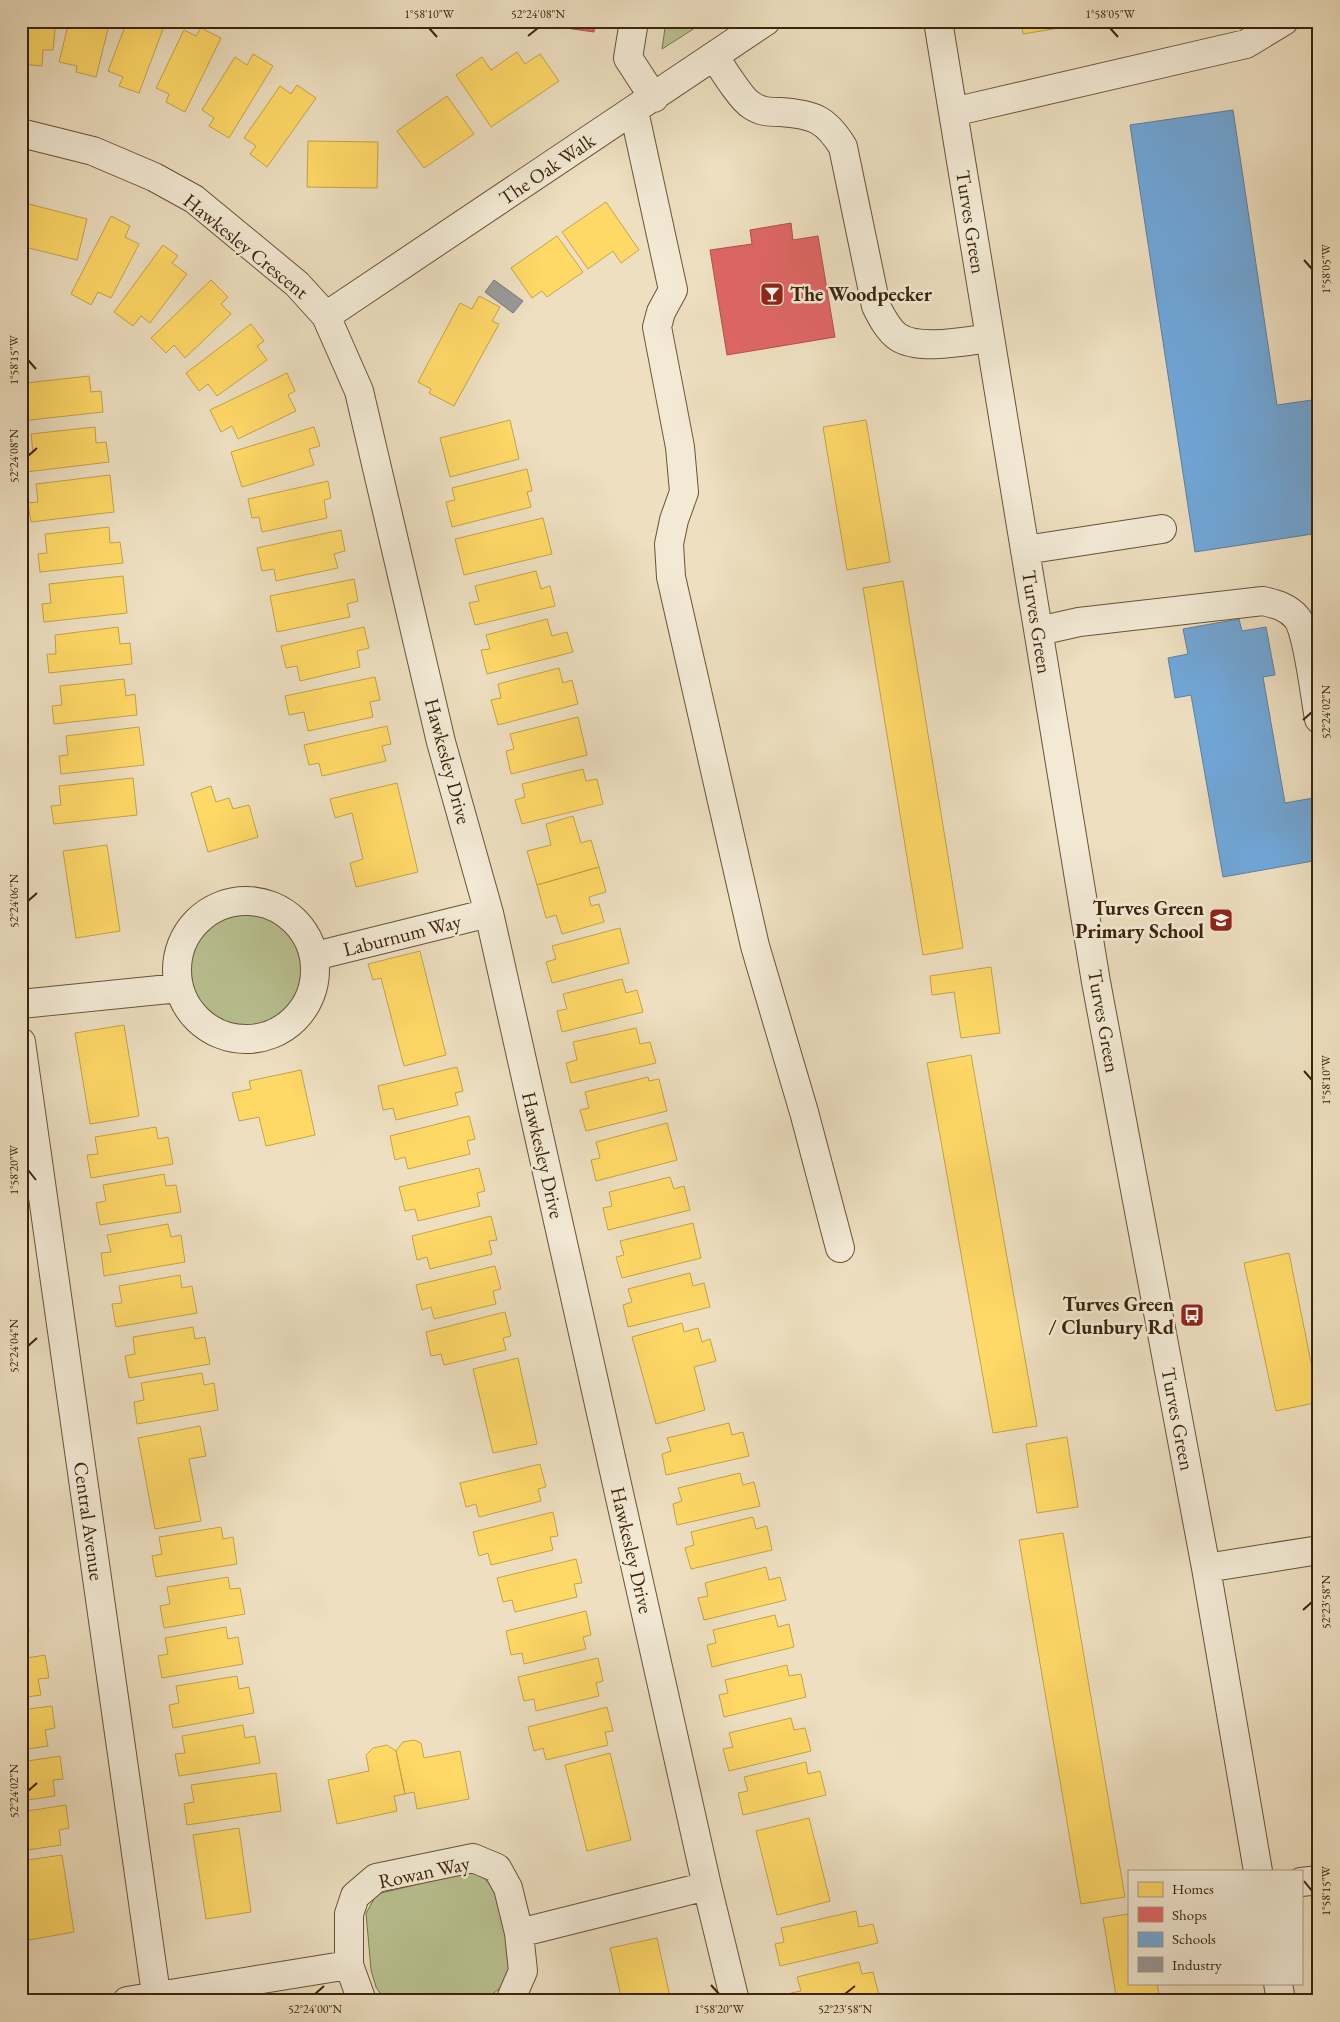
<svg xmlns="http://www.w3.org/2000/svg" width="1340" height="2022" viewBox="0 0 1340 2022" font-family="'EB Garamond',serif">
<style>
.green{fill:#b9c191;stroke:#7a724d}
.homes{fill:#ffd966;stroke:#c4a34a}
.shops{fill:#e06666;stroke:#ae524a}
.schools{fill:#6fa8dc;stroke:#5f809d}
.industry{fill:#999;stroke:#7d766e}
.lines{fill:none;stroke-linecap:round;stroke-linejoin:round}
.minor-casing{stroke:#685337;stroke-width:30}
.minor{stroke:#f3ead6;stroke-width:28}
.ticks{fill:none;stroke:#3b2409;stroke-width:2}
.labels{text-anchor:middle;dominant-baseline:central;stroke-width:5;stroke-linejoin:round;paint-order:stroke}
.street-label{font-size:20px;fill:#3b2409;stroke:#f3ead6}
.poi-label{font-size:20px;font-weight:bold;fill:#3b2409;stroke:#f3ead6;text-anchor:end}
.neatline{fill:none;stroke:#3b2409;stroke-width:2}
.ticks-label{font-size:12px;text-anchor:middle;fill:#3b2409}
</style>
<rect width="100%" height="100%" fill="#eddfc0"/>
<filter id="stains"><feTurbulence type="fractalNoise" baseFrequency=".004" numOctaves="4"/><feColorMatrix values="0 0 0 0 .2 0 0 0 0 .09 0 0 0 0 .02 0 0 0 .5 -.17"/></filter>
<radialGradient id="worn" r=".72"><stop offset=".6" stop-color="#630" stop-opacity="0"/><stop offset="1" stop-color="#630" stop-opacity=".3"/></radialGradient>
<!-- green -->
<path class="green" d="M666,21H706L662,49Z
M185 970a60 60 0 1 1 120 0a60 60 0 1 1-120 0Z
M473,1871C481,1876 488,1881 494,1889C498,1894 512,1958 512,1965C511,1982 494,1995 479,2001H385L376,1987L371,1970L366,1913L377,1894Z"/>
<!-- homes -->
<path class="homes" d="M21,21L35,24L36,21H56L53,50H43L42,66L21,64Z
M69,21H110L96,77L76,72L77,66L59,62Z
M127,21H166L139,93L119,86L123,77L108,71Z
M1021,21H1065V27L1023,34Z
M201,28L221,38L185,112L166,102L169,94L156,88L184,30L196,36Z
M517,52L525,64L540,54L559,81L491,127L456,75L482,57L491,70Z
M253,54L273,66L229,138L209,126L214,118L202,110L235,57L247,65Z
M297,85L316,98L267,167L250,154L256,146L244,138L280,86L291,94Z
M447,96L474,134L424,168L397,131Z
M308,141L378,142L377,188L307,187Z
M21,202L87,219L77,260L21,246Z
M606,202L639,250L621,263L613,251L588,269L562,232Z
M111,216L130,226L125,237L139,244L111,298L98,292L91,305L71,294Z
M557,236L583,272L547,297L542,291L532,298L511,268Z
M163,245L178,256L172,263L187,274L150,323L141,316L133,326L114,312Z
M211,280L228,297L221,304L231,314L185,358L174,345L166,353L151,338Z
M479,296L500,307L492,321L499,324L454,406L429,393L431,389L418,382L460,303L472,309Z
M251,324L264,341L257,346L267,360L217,396L208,384L199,391L186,373Z
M287,373L295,391L288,395L296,411L238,439L232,426L221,432L210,410Z
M89,376L91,392L101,391L103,412L21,421V403L28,402L26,383Z
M510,420L519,459L450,477L440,438Z
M866,420L890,562L847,570L823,427Z
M95,427L96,443L106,442L109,462L26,472L23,454L33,453L31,434Z
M314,427L320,446L309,449L314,465L242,487L231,452Z
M527,469L532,491L527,492L531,507L452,527L446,502L455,500L452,488Z
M110,475L114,512L31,522L28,503L38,502L36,484Z
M328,481L331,498L324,500L327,518L262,532L259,517L252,518L248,499Z
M543,518L552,554L464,575L455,539Z
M109,527L110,543L120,542L123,563L40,572L38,554L47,553L45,534Z
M341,530L345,551L334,554L338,568L276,581L274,569L262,571L257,548Z
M536,571L541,589L550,586L555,606L475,625L469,603L479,601L475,586Z
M123,576L127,613L44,622L42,604L51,603L49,584Z
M354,579L358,601L347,604L350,617L277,632L270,596Z
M903,581L963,948L923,955L863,588Z
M547,619L552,636L567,632L573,652L487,674L481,650L490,649L486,635Z
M118,627L120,644L130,643L132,664L49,673L47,654H56L55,635Z
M364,627L369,648L357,651L360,667L300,681L297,666L286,668L281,646Z
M559,668L563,683L572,680L578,704L498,725L491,700L501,698L498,684Z
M375,677L380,700L370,702L373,717L308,731L304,712L289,715L285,696Z
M124,679L126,696L135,694L137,715L54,724L52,706L62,705L60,686Z
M578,717L587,755L511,774L506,751L514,749L510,734Z
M387,726L391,744L382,746L386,761L322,776L319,763L309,765L304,745Z
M139,727L144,765L61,774L59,756L68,755L66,736Z
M583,769L586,781L597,779L603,804L522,824L515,800L525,797L522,784Z
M133,778L137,815L54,824L51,806L61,805L59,786Z
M397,783L418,872L356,887L350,863L363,859L352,813L335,818L330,799Z
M211,786L216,802L229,798L233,809L249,805L258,837L208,852L191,793Z
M573,816L581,843L591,840L599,867L537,885L527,851L551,845L546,824Z
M107,845L120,931L76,938L63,851Z
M599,867L606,892L589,897L591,906L599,904L604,922L562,934L556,915L546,918L537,885Z
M620,928L629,963L552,983L546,962L556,959L552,946Z
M420,951L446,1055L404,1066L381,978L373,980L368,964Z
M991,967L1000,1033L961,1038L954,992L932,995L930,976Z
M622,979L626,993L637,990L643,1012L562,1032L557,1011L567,1009L563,994Z
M124,1025L139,1116L90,1124L75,1033Z
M636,1028L640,1044L650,1042L656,1063L571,1083L566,1063L577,1060L573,1042Z
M971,1055L1037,1426L993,1433L927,1063Z
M457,1067L463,1091L455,1093L458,1105L396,1120L393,1108L383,1110L378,1086Z
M301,1070L315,1135L266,1146L259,1117L239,1121L232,1093L251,1089L249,1081Z
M648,1077L649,1081L659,1079L667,1111L586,1131L580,1110L589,1108L585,1092Z
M469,1116L475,1139L467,1141L470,1154L408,1169L405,1157L395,1160L390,1136Z
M667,1123L677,1160L596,1181L591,1160L600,1158L596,1142Z
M156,1127L158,1139L168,1137L173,1164L91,1178L87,1155L98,1154L95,1137Z
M479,1168L485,1191L477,1193L480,1206L418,1221L415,1209L405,1211L399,1187Z
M164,1174L166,1186L176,1185L181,1212L100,1225L96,1203L106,1201L103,1185Z
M670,1177L674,1189L684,1186L690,1210L608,1230L603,1208L612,1206L609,1192Z
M491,1216L497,1240L489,1241L492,1254L430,1269L427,1257L417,1260L412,1236Z
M693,1223L701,1258L622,1278L616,1257L624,1255L620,1241Z
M168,1224L171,1237L181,1235L185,1262L104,1276L101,1253L111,1252L107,1235Z
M1289,1253L1319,1402L1276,1411L1244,1263Z
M495,1266L501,1289L493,1291L496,1304L434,1319L431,1307L422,1310L416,1285Z
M690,1273L693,1286L704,1283L710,1307L628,1327L623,1305L632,1302L628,1289Z
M180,1275L182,1288L192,1286L197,1313L116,1327L112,1304L122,1303L119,1286Z
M505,1312L511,1336L503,1338L506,1350L444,1365L441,1354L431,1356L426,1332Z
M682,1323L684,1332L698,1328L702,1342L710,1339L716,1361L694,1367L705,1410L656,1424L632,1337Z
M193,1327L195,1339L205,1337L210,1364L129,1378L125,1356L135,1354L133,1337Z
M518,1358L537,1444L493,1453L473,1369Z
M202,1373L204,1385L214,1383L218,1410L137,1424L134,1402L144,1400L141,1383Z
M729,1423L732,1435L743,1432L749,1456L666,1475L662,1454L671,1451L667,1438Z
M200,1426L206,1456L189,1459L201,1521L155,1529L138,1438Z
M1067,1437L1078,1507L1037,1513L1026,1444Z
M540,1464L546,1487L538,1489L541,1501L479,1517L476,1504L466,1507L460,1483Z
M740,1473L743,1485L754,1482L760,1506L677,1525L673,1504L682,1501L678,1488Z
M553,1512L558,1536L550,1537L553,1550L491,1565L488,1553L479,1556L473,1532Z
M753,1517L756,1529L767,1526L772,1550L691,1569L685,1548L694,1545L691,1532Z
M221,1527L223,1539L233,1537L237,1564L156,1577L152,1556L162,1554L159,1537Z
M1063,1533L1125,1897L1081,1904L1019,1540Z
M21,1557L25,1580L21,1581Z
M576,1559L582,1583L574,1584L577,1597L515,1612L512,1600L503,1602L497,1578Z
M766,1567L769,1580L780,1577L786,1600L704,1620L698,1598L708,1596L705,1583Z
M228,1577L230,1589L240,1588L245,1614L164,1628L160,1606L170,1604L167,1587Z
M26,1609L29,1632L21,1633V1610Z
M586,1611L591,1635L583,1637L586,1649L524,1664L522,1653L511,1655L506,1631Z
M775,1615L778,1627L789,1624L794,1647L712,1667L707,1645L716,1643L713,1630Z
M226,1627L228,1639L238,1637L243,1664L162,1678L158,1656L168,1654L165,1638Z
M45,1655L49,1678L38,1679L41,1695L21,1698V1659Z
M598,1658L603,1681L596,1683L599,1696L536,1711L534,1699L524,1701L518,1677Z
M787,1665L789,1676L801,1674L806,1697L724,1717L719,1695L728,1693L725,1680Z
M237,1676L239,1689L249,1687L254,1713L173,1728L169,1705L179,1703L176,1686Z
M52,1706L55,1728L45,1730L48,1746L21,1750V1710Z
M607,1707L613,1731L605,1732L608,1745L546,1760L543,1748L534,1751L528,1727Z
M791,1718L794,1730L805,1728L811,1751L729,1771L723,1749L733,1747L729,1733Z
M243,1725L245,1738L255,1736L260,1763L179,1776L175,1754L185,1753L182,1736Z
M414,1740L421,1743L424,1758L460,1751L469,1799L417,1809L414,1792L405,1794L396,1751L403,1742Z
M387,1745L396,1751L405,1794L394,1796L397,1811L337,1824L328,1780L369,1771L366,1755L373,1748Z
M610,1753L631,1840L587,1851L565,1765Z
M60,1756L63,1779L53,1780L55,1796L21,1801V1762Z
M806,1762L808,1774L820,1771L826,1795L743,1815L738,1793L748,1791L744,1777Z
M276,1773L281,1811L187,1825L184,1804L194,1802L191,1785Z
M66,1805L69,1828L59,1830L61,1845L21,1851V1812Z
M809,1818L830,1901L777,1915L756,1831Z
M239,1828L251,1912L206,1919L193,1835Z
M62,1855L74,1932L29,1940L21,1891V1861Z
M856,1911L859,1927L873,1924L878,1943L780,1966L775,1944L784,1942L781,1928Z
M1129,1914V1983H1157L1160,2001H1117L1103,1918Z
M657,1938L671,2001H622L610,1948Z
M859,1962L862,1974L873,1972L879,1995L856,2001H793L791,1993L801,1991L797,1977Z"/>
<!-- shops -->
<path class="shops" d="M517,21H595L594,32Z
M791,223L793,240L818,236L835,337L727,355L710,250L752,244L750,230Z"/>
<!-- schools -->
<path class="schools" d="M1233,110L1277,405L1319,399V533L1195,552L1130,125Z
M1239,619L1242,631L1266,627L1275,675L1263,677L1285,803L1319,797V860L1223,877L1191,695L1175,698L1168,658L1188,654L1183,629Z"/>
<!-- industry -->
<path class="industry" d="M494,280L523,301L513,313L485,292Z"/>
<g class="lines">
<!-- minor casing -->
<g class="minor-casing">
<path id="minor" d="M634,21L628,58L654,98
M938,21L1096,982L1206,1568L1258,1871
M714,56C722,68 741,99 751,105C761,112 769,112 780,112C813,114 826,119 843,147L876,306C881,316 888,330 898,337C919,351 966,341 990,338
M634,111L673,290L661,312L657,327L680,447L684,492L674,520L669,544L671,577L755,946L804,1112L840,1248
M953,112L1246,44L1284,21
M21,133L93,151L154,177L194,199L297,284L326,316L359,391L441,742L489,913L707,1886L735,2001
M326,316L766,21
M1025,550L1162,529
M1039,631L1079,622L1263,601C1276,604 1288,607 1297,618C1308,633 1315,698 1319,719
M177 970a69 69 0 1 1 138 0a69 69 0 1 1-138 0Z
M315,956L489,913
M21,1004L179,988
M21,1042L157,2001
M1206,1568L1319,1550
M1301,1882L1319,1880
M519,1933L707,1886
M1278,1983L1281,2001
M127,2001L349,1965
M362,2001L349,1965V1914L355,1896L376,1878L473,1858L497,1868L508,1888L519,1933L523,1971L510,2001"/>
</g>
<!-- minor -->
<use href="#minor" class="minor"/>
</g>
<!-- ticks -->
<path class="ticks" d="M429,28L437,37M1110,28L1118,37M528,36L538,28M1304,260L1312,269M28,360L36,369M28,456L37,448M1303,720L1312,712M28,901L37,893M1304,1071L1312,1080M28,1170L36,1180M28,1346L37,1338M1303,1610L1312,1602M28,1791L37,1783M1304,1881L1312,1891M711,1985L719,1994M315,1994L324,1986M845,1994L855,1986"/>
<!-- icons -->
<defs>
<g id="bar-square" transform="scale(1.25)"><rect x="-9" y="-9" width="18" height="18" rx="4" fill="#8f2418" stroke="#f3ead6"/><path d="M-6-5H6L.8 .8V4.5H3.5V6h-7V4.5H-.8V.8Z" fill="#fff"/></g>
<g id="school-square" transform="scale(1.25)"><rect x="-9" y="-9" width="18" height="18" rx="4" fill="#8f2418" stroke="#f3ead6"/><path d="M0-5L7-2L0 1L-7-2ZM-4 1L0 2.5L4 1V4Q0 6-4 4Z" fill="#fff"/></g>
<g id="bus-square" transform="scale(1.25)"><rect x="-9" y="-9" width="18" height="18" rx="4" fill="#8f2418" stroke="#f3ead6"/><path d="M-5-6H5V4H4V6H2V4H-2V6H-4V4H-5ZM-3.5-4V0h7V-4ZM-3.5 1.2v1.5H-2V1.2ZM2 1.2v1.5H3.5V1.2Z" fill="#fff"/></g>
</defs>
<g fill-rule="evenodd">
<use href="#bar-square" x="772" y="294"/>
<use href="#school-square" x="1221" y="920"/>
<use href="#bus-square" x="1192" y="1315"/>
</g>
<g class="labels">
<!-- street labels -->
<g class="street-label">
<text transform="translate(547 169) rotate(-34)">The Oak Walk</text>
<text transform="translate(971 222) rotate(81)">Turves Green</text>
<text transform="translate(246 246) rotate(39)">Hawkesley Crescent</text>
<text transform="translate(1037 622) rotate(81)">Turves Green</text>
<text transform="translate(448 761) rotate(75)">Hawkesley Drive</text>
<text transform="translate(402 935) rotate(-14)">Laburnum Way</text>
<text transform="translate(1104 1021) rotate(80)">Turves Green</text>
<text transform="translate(543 1155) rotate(77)">Hawkesley Drive</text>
<text transform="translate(1178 1419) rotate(79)">Turves Green</text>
<text transform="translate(89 1521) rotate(82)">Central Avenue</text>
<text transform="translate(632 1550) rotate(77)">Hawkesley Drive</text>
<text transform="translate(424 1872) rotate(-12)">Rowan Way</text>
</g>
<!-- poi labels -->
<g class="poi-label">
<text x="790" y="294" text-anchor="start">The Woodpecker</text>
<text x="1204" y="908">Turves Green<tspan x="1204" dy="23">Primary School</tspan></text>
<text x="1174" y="1304">Turves Green<tspan x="1174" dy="23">/ Clunbury Rd</tspan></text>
</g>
</g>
<!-- margin -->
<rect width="1340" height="2022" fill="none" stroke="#eddfc0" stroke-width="55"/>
<!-- legend -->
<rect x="1128" y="1870" width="175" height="115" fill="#f3ead6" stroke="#a99b84"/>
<rect x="1138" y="1882" width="25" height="15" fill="#ffd966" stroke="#a99b84"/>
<text x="1172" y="1894" font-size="15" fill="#3b2409">Homes</text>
<rect x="1138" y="1907" width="25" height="15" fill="#e06666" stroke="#a99b84"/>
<text x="1172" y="1920" font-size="15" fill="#3b2409">Shops</text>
<rect x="1138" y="1932" width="25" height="15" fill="#6fa8dc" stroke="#a99b84"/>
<text x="1172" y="1944" font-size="15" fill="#3b2409">Schools</text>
<rect x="1138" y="1957" width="25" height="15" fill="#999999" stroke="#a99b84"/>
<text x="1172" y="1970" font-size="15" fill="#3b2409">Industry</text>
<rect x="28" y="28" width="1284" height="1966" class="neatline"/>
<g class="ticks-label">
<text x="429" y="18">1°58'10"W</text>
<text x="538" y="18">52°24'08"N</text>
<text x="1110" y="18">1°58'05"W</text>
<text transform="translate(1326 269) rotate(-90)" y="4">1°58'05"W</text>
<text transform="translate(14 360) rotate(-90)" y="4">1°58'15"W</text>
<text transform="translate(14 456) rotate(-90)" y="4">52°24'08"N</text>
<text transform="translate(1326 712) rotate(-90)" y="4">52°24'02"N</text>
<text transform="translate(14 901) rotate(-90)" y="4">52°24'06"N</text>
<text transform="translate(1326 1080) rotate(-90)" y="4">1°58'10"W</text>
<text transform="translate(14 1170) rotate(-90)" y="4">1°58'20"W</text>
<text transform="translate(14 1346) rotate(-90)" y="4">52°24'04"N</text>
<text transform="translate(1326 1602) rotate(-90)" y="4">52°23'58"N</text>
<text transform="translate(14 1791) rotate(-90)" y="4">52°24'02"N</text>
<text transform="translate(1326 1891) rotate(-90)" y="4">1°58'15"W</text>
<text x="315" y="2013">52°24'00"N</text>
<text x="719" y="2013">1°58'20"W</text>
<text x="845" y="2013">52°23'58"N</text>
</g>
<rect width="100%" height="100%" filter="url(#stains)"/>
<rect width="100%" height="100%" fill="url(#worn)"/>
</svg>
